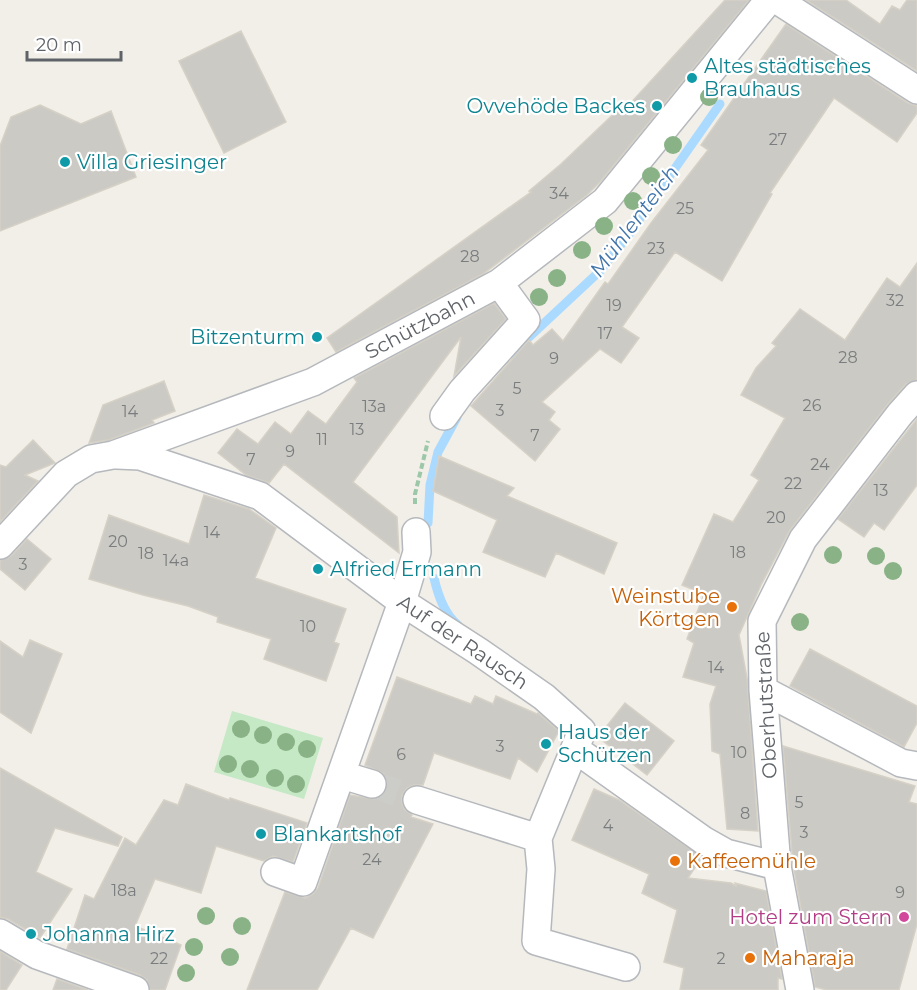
<svg xmlns="http://www.w3.org/2000/svg" width="917" height="990" viewBox="0 0 917 990" font-family="Montserrat,sans-serif">
<style>
.green{fill:#c5e8c5}
.lines{fill:none;stroke-linecap:round;stroke-linejoin:round}
.stream{stroke:#aadaff;stroke-width:9}
.building{fill:#cccac5;stroke:#d6d1c6;stroke-width:1.5}
.street-tunnel{stroke:#ccccc8;stroke-width:27;stroke-dasharray:27 14;stroke-linecap:butt}
.street-casing{stroke:#b5b8bc;stroke-width:30}
.path{stroke:#9cc7a9;stroke-width:4;stroke-dasharray:6 3;stroke-linecap:butt}
.street{stroke:#fff;stroke-width:27}
.tree{fill:#89b387}
.culture-dot{fill:#0f9aa8;stroke:#fff;stroke-width:2}
.food-dot{fill:#e8710a;stroke:#fff;stroke-width:2}
.hotel-dot{fill:#d1479c;stroke:#fff;stroke-width:2}
.labels{text-anchor:middle;dominant-baseline:central;stroke-width:4.5;stroke-linejoin:round;paint-order:stroke}
.number-label{font-size:16px;fill:#7a7d7f}
.culture-label{font-size:20px;fill:#0d838f;stroke:#fff;text-anchor:start}
.street-label{font-size:20px;fill:#5f6368;stroke:#fff}
.food-label{font-size:20px;fill:#c56008;stroke:#fff;text-anchor:start}
.hotel-label{font-size:20px;fill:#b23c85;stroke:#fff;text-anchor:end}
.water-label{font-size:21px;font-style:italic;fill:#4174aa;stroke:#fff}
</style>
<rect width="100%" height="100%" fill="#f1efe8"/>
<!-- green -->
<path class="green" d="M232,711L323,738L304,799L214,772Z"/>
<g class="lines">
<!-- stream -->
<path class="stream" d="M511,354L601,270L627,237L720,104
M428,523L430,485L438,452L457,417
M434,578C438,595 444,614 458,625"/>
</g>
<!-- building -->
<path class="building" d="M725,0H749L600,182L587,195L483,274L336,352L327,338L531,192L529,191L561,164L624,104L627,107Z
M806,0H846L880,24L892,6L900,10L907,0H917V71Z
M786,24L908,103L917,106V113L897,142L834,98L770,193L772,194L722,281L675,252L622,327L639,338L621,363L600,349L542,402L555,412L549,420L560,429L535,461L471,406L529,340L533,345L552,329L563,341L605,282L608,284L651,223L708,150L701,145Z
M241,31L286,122L224,153L179,61Z
M40,105L81,124L111,111L136,177L0,231V146L11,117Z
M917,263V380L906,384L888,404L790,530L761,585L739,635L747,678L758,831L727,829L720,754L712,751L710,704L716,686L683,677L694,643L687,639L704,594L682,585L714,514L733,522L759,480L751,475L785,418L741,395L756,368L776,346L772,343L800,309L845,340L887,278L900,287Z
M494,303L506,319L454,376L461,337L353,482L397,517L399,553L284,464L269,483L246,475L218,453L237,429L258,444L275,422L291,434L308,411L326,424L357,382L354,378Z
M164,381L175,411L152,420L154,423L109,440L89,443L103,405Z
M917,419V485L884,530L874,523L864,537L838,519Z
M33,440L55,463L25,475L38,481L0,522V465L6,467Z
M439,456L514,488L507,496L617,543L604,574L556,553L545,577L483,552L497,520L433,491Z
M204,495L249,509L276,528L255,578L346,609L334,642L339,644L326,681L264,659L271,639L217,622L218,617L188,606L143,595L89,579L109,515L189,544Z
M27,539L51,559L25,590L0,569V560L11,556Z
M30,640L62,654L31,733L0,712V641L23,657Z
M810,649L917,706V723L904,747L790,686Z
M397,677L471,704L475,696L493,704L496,696L537,714L538,713L559,731L537,772L518,758L510,779L434,753L423,785H414L407,788L402,795V803L405,810L412,815L411,817L433,824L373,938L351,928L317,990H247L285,892L305,898L313,894L318,888L350,795L375,799L382,796L387,789V781L384,774L365,765Z
M625,703L674,741L647,775L598,737Z
M783,746L915,786L909,802L917,804V924L899,990H827L815,987L793,864Z
M0,768L122,837L118,846L55,828L36,872L72,889L40,938L8,919L0,917Z
M186,784L229,800L230,798L307,823L293,862L273,856L264,861L216,846L201,893L155,879L135,926L181,945L165,990H150L147,980L140,975L67,949L85,895L94,899L125,838L136,845L164,800L178,805Z
M594,789L619,800L702,857L688,878L731,883L736,886L735,883L766,891L782,979L778,978V990H680L684,968L664,962L677,910L642,893L649,874L572,840Z
M0,951L22,965L6,990H0Z
M57,979L88,990H53Z"/>
<g class="lines">
<!-- street-tunnel -->
<path class="street-tunnel" d="M372,784L417,800"/>
<!-- street casing -->
<g class="street-casing">
<path id="street" d="M777,0L917,90
M444,416L462,391L526,320L499,283
M117,455L140,456L260,496L402,602L478,651L544,697L582,731L538,838L417,800
M0,545L66,474L91,459L113,455L313,382L499,283L605,201L769,0
M763,690L901,763L917,766
M575,749L703,840L726,853L777,866
M342,775L372,784
M538,838L541,869L536,941L626,967
M275,872L303,882L402,602L417,552L416,532
M0,933L37,955L135,990
M800,990L777,866L763,690L762,621L803,539L900,414L917,395"/>
</g>
<!-- path -->
<path class="path" d="M415,504V494L428,441"/>
<!-- street -->
<use href="#street" class="street"/>
</g>
<!-- trees -->
<g class="tree">
<circle cx="709" cy="97" r="9"/>
<circle cx="673" cy="145" r="9"/>
<circle cx="651" cy="176" r="9"/>
<circle cx="633" cy="201" r="9"/>
<circle cx="604" cy="226" r="9"/>
<circle cx="582" cy="250" r="9"/>
<circle cx="557" cy="278" r="9"/>
<circle cx="539" cy="297" r="9"/>
<circle cx="833" cy="555" r="9"/>
<circle cx="876" cy="556" r="9"/>
<circle cx="893" cy="571" r="9"/>
<circle cx="800" cy="622" r="9"/>
<circle cx="241" cy="729" r="9"/>
<circle cx="263" cy="735" r="9"/>
<circle cx="286" cy="742" r="9"/>
<circle cx="307" cy="749" r="9"/>
<circle cx="228" cy="764" r="9"/>
<circle cx="250" cy="769" r="9"/>
<circle cx="275" cy="778" r="9"/>
<circle cx="296" cy="784" r="9"/>
<circle cx="206" cy="916" r="9"/>
<circle cx="242" cy="926" r="9"/>
<circle cx="194" cy="947" r="9"/>
<circle cx="230" cy="957" r="9"/>
<circle cx="186" cy="973" r="9"/>
</g>
<!-- markers -->
<g class="culture-dot">
<circle cx="692" cy="78" r="6"/>
<circle cx="657" cy="106" r="6"/>
<circle cx="65" cy="162" r="6"/>
<circle cx="317" cy="337" r="6"/>
<circle cx="318" cy="569" r="6"/>
<circle cx="546" cy="744" r="6"/>
<circle cx="261" cy="834" r="6"/>
<circle cx="31" cy="934" r="6"/>
</g>
<g class="food-dot">
<circle cx="732" cy="607" r="6"/>
<circle cx="675" cy="861" r="6"/>
<circle cx="750" cy="958" r="6"/>
</g>
<circle class="hotel-dot" cx="904" cy="917" r="6"/>
<g class="labels">
<!-- number labels -->
<g class="number-label">
<text x="778" y="139">27</text>
<text x="559" y="193">34</text>
<text x="685" y="208">25</text>
<text x="656" y="248">23</text>
<text x="470" y="256">28</text>
<text x="895" y="300">32</text>
<text x="614" y="305">19</text>
<text x="605" y="333">17</text>
<text x="848" y="357">28</text>
<text x="554" y="358">9</text>
<text x="517" y="388">5</text>
<text x="812" y="405">26</text>
<text x="374" y="406">13a</text>
<text x="500" y="410">3</text>
<text x="130" y="411">14</text>
<text x="357" y="429">13</text>
<text x="535" y="435">7</text>
<text x="322" y="439">11</text>
<text x="290" y="451">9</text>
<text x="251" y="459">7</text>
<text x="820" y="464">24</text>
<text x="793" y="483">22</text>
<text x="881" y="490">13</text>
<text x="776" y="517">20</text>
<text x="212" y="532">14</text>
<text x="118" y="541">20</text>
<text x="738" y="552">18</text>
<text x="146" y="553">18</text>
<text x="176" y="560">14a</text>
<text x="23" y="564">3</text>
<text x="308" y="626">10</text>
<text x="716" y="667">14</text>
<text x="500" y="746">3</text>
<text x="739" y="752">10</text>
<text x="401" y="754">6</text>
<text x="799" y="802">5</text>
<text x="745" y="813">8</text>
<text x="608" y="825">4</text>
<text x="804" y="832">3</text>
<text x="372" y="859">24</text>
<text x="124" y="890">18a</text>
<text x="900" y="892">9</text>
<text x="159" y="958">22</text>
<text x="721" y="958">2</text>
</g>
<!-- culture labels -->
<g class="culture-label">
<text x="704" y="66">Altes städtisches<tspan x="704" dy="23">Brauhaus</tspan></text>
<text x="645" y="106" text-anchor="end">Ovvehöde Backes</text>
<text x="77" y="162">Villa Griesinger</text>
<text x="305" y="337" text-anchor="end">Bitzenturm</text>
<text x="330" y="569">Alfried Ermann</text>
<text x="558" y="732">Haus der<tspan x="558" dy="23">Schützen</tspan></text>
<text x="273" y="834">Blankartshof</text>
<text x="43" y="934">Johanna Hirz</text>
</g>
<!-- street labels -->
<g class="street-label">
<text transform="translate(420 325) rotate(-28)">Schützbahn</text>
<text transform="translate(463 642) rotate(34)">Auf der Rausch</text>
<text transform="translate(766 705) rotate(-93)">Oberhutstraße</text>
</g>
<!-- food labels -->
<g class="food-label">
<text x="720" y="596" text-anchor="end">Weinstube<tspan x="720" dy="23">Körtgen</tspan></text>
<text x="687" y="861">Kaffeemühle</text>
<text x="762" y="958">Maharaja</text>
</g>
<!-- hotel labels -->
<g class="hotel-label">
<text x="892" y="917">Hotel zum Stern</text>
</g>
<!-- water labels -->
<g class="water-label">
<text transform="translate(634 221) rotate(-53)">Mühlenteich</text>
</g>
</g>
<!-- scale -->
<path d="M27 51v9h94v-9" fill="none" stroke="#5f6368" stroke-width="3"/>
<text x="36" y="51" font-size="18" fill="#5f6368" stroke="#ffffff" stroke-width="4.5" paint-order="stroke">20 m</text>
</svg>
